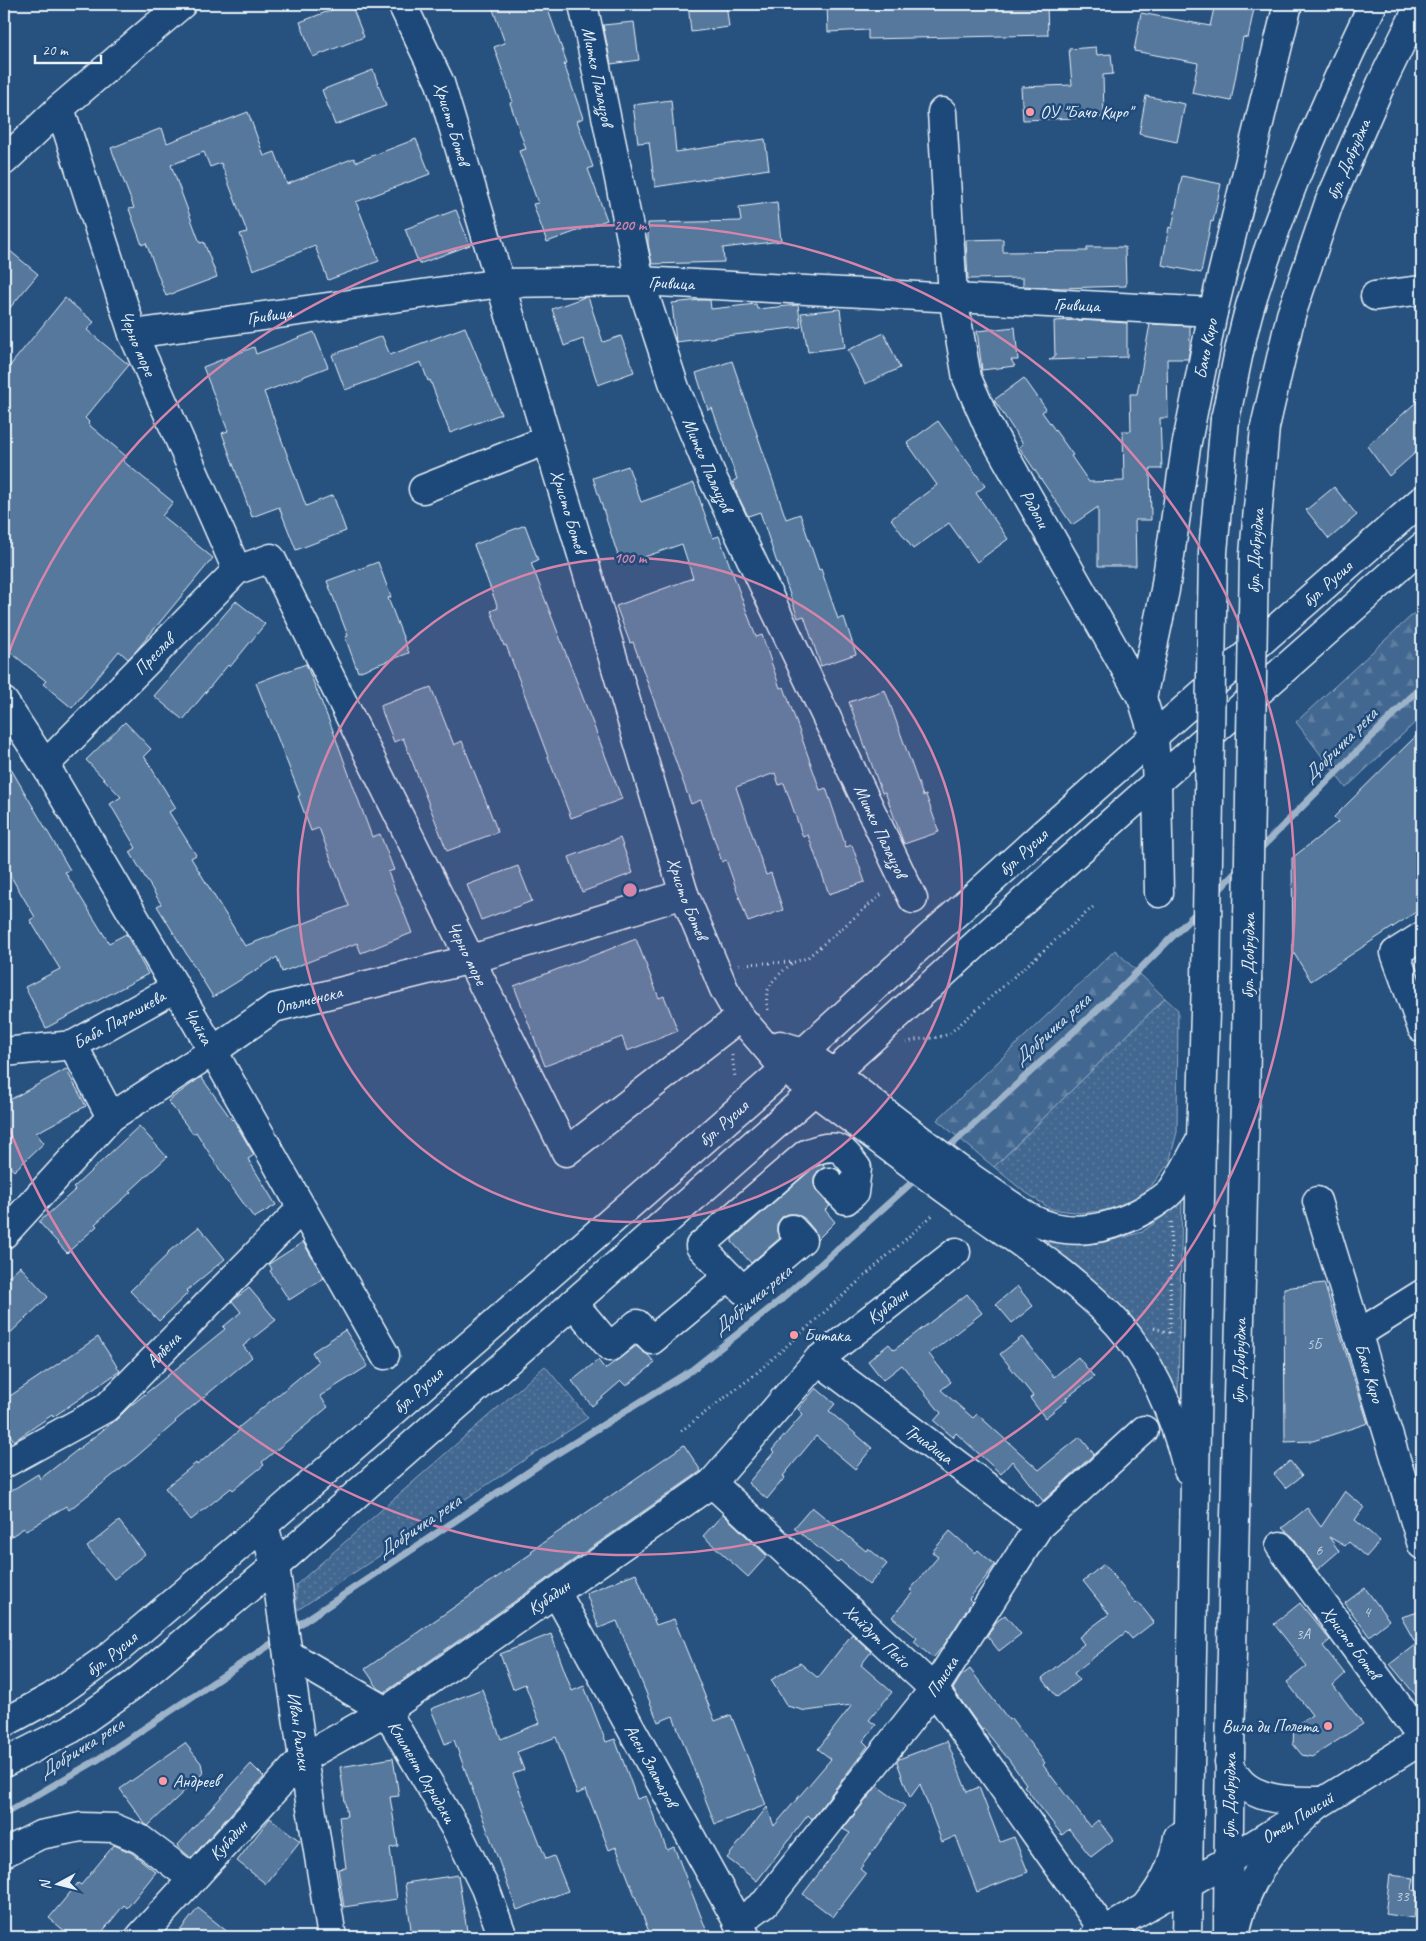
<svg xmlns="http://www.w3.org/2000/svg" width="1426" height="1941" viewBox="0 0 1426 1941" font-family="Caveat,sans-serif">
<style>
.grass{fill:url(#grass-dots);stroke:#96acc4}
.forest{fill:url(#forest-firs);stroke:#96acc4}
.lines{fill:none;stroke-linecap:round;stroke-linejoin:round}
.stream{stroke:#9db3c9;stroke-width:7}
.building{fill:#57789d;stroke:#e8f1f8}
.minor-casing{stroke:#e8f1f8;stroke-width:31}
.major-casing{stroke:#e8f1f8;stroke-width:31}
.path{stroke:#e8f1f8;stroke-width:3;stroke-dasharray:1 4;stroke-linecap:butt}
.minor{stroke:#1f4a7a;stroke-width:28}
.major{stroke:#1f4a7a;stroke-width:28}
.major-bridge-casing{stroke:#e8f1f8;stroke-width:31;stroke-linecap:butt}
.major-bridge{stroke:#1f4a7a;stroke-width:28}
.ring{fill:none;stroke:#d584aa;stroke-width:2.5}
.poi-dot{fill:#ff9aa2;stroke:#1f4a7a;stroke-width:2}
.labels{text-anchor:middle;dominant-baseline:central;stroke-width:5;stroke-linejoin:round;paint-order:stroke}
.number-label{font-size:15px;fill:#c4d3e1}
.street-label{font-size:18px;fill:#e8f1f8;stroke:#1f4a7a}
.poi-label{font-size:18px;fill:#e8f1f8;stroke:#1f4a7a;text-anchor:start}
.water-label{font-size:19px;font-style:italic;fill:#d5e2ec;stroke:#1f4a7a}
.centre{fill:#d584aa;stroke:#1f4a7a;stroke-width:2.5}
.ring-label{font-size:15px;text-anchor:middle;font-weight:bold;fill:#d584aa;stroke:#1f4a7a;stroke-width:5;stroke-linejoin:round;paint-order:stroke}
</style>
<defs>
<pattern id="grass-dots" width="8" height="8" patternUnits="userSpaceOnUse" patternTransform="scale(1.25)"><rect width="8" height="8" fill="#436891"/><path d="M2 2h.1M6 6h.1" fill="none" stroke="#5e7ea1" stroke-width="1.8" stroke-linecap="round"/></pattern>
<pattern id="forest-firs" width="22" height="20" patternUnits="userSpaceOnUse" patternTransform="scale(1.25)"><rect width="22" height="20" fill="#436891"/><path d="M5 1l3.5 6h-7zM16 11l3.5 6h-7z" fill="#5e7ea1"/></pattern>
</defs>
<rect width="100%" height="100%" fill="#27517f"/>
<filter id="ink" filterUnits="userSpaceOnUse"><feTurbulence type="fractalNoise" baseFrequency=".02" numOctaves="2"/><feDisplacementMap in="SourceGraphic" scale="10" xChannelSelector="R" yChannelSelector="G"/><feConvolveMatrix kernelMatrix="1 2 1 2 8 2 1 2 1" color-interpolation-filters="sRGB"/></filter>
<g filter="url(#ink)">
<!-- grass -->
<path class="grass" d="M1165,998L1178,1010L1177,1132L1169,1163L1152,1185L1133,1202L1113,1210L1081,1213L1051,1209L1022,1190L994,1167Z
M1182,1199L1178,1396C1169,1380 1162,1360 1152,1345C1122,1305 1084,1272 1045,1242L1084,1245L1121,1238L1142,1232L1164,1216Z
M545,1366L588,1418L296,1611V1585Z"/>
<!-- forest -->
<path class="forest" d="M1422,606V716L1346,788L1296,722Z
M1115,950L1165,998L994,1167L937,1120Z"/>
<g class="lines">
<!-- stream -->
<path class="stream" d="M1257,852L1422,686
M1216,893L1240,868
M945,1151L1125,984L1200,909
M291,1630L548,1459L692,1370L782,1299L919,1176
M4,1814L97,1760L280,1638"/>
</g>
<!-- building -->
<path class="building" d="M347,4H351L364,37L313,57L300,22Z
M491,4H546L567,63L564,64L583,118L577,121L593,167L588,169L607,220L547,242L533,204L538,203L519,151L526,149L510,103L513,102L494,47L505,43Z
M688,4H726L729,27L691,32Z
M827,4H906V6L1047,4L1048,35L868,39V30L828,32Z
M1215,4H1255L1248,38L1243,37L1231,101L1192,93L1198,63L1134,51L1141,13L1210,26Z
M634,22L639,60L611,64L603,25Z
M1096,47L1097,55L1111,54L1113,74L1103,75L1104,117L1023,120L1021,87L1072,85L1069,49Z
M373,70L386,106L335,125L322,90Z
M1146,96L1185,104L1177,142L1139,134Z
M671,100L676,152L765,139L769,169L655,187L649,142L638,143L633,105Z
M248,112L264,156L275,152L287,184L354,158L356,162L416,139L430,174L356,202L379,261L328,280L315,246L253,270L240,234L247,232L221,163L210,167L204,152L171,165L200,243L204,242L217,277L166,296L146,243L142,245L129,209L134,208L111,148L162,128L167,143Z
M1182,176L1221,184L1213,222L1211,221L1201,273L1162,265L1169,227L1172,228Z
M777,202L781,241L723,248L724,262L652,264L648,244V223L741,221L739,207Z
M456,210L470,245L419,264L405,229Z
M1003,239V252L1087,251V247H1125L1126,286L1061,288L1023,286V278L968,279L966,240Z
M4,246L38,274L4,315Z
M585,297H588L603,342L621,336L634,372L598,385L583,339L564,346L552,309Z
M65,298L94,322L87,330L129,365L85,418L89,422L88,424L127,457L123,461L173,502L162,516L213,558L136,651L128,659L119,651L72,708L43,684L46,681L4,647V373Z
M700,300H710L711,309L756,304L757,309L798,305L801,327L676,342L672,303Z
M840,309L845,347L808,352L801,313Z
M1080,320L1127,323V357L1049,360L1055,356L1054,321Z
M1150,324L1190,326V347L1188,359H1167L1168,418H1160L1162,469H1150L1151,520H1135L1136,566H1098V507L1072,525L1019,447L1023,444L994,400L1024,378L1046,409L1042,412L1073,455L1071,456L1089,482L1124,481L1123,431H1131L1130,394H1137Z
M465,327L501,414L450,433L430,380L428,381L421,362L345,390L332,355L382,336L390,355Z
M1015,327L1018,360H1011L1015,366L982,370L977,331Z
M314,332L328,367L264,392L306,506L333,495L346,531L296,550L279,507L252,517L222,433L228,431L203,367L254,347L256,354Z
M884,333L900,368L865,384L848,350Z
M732,361L786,519L800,514L819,570L821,569L838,619L844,617L856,654L821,666L804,616L798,618L779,563H777L760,512L748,516L737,494L733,481L737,479L712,408L708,410L696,373Z
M1422,397V447L1389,476L1367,446Z
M938,421L985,486L976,493L1008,539L977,562L949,523L913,549L891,519L937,485L907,443Z
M628,466L641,502L694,483L713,538L719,536L756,637L762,635L780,688L784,687L820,790L826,788L846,847L852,845L865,882L829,894L808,835L803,837L784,783L779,785L775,773L736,787L766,875L771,873L783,910L748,922L726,860L722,862L701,800L691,804L633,642L630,643L616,606L693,578L682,544L621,565L593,478Z
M1334,487L1357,515L1329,539L1306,510Z
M525,525L538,560L531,563L622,799L571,818L506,645L504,646L491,611L498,608L474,545Z
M378,562L391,597L388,598L409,653L358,672L345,637L348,636L327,581Z
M236,601L265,624L230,667L228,665L183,720L154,696Z
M306,664L332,728L372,837L380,834L394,870L388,872L412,933L361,953L357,943L282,972L277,957L213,997L157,906L161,904L130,852L136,848L110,804L121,797L86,760L125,722L151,749L144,756L176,808L169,812L196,855L191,858L245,946L349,906L319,828L311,831L298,796L300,795L256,683Z
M431,687L454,745L462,741L498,832L447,851L403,738L394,742L380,706Z
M885,690L923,796L926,795L939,832L904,844L885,792L882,793L849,702Z
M1422,730V908L1311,981L1293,952L1292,858L1338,822L1334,817Z
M4,757L70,870L65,872L109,943L126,934L148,974L46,1028L25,987L60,969L30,920L35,917L4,865Z
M620,838L633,873L582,892L569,857Z
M518,866L532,901L481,920L467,885Z
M636,939L659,998L664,996L678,1031L627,1051L622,1037L545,1066L514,986Z
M66,1069L86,1106L36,1133L44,1143L14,1171L4,1160V1103Z
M201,1077L232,1120L233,1119L254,1155L248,1159L276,1205L254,1218L223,1175L196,1132L193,1134L168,1101Z
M139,1126L167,1157L130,1191L131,1192L95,1224L97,1226L67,1253L39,1222L75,1190L73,1188Z
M823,1164L825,1167L818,1171L814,1177V1185L818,1193L830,1206L825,1210L835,1222L817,1240L814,1230L804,1218L796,1214H788L782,1217L777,1224V1232L780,1238L751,1263L732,1242V1239L814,1167Z
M199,1227L225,1259L186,1291L188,1293L159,1321L130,1291L169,1253L168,1252Z
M303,1242L324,1278L289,1300L270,1271L272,1269L269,1264Z
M20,1266L48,1297L4,1339V1281Z
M1324,1283L1368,1423L1313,1441L1285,1442L1284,1288Z
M1017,1286L1033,1306L1012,1323L996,1304Z
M249,1288L276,1320L243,1346L252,1357L175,1421L176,1422L136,1457L69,1510L66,1506L26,1531L24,1528L4,1541V1495L38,1474L40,1479L117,1419L129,1407L225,1329L223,1327L241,1312L232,1301Z
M967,1294L982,1313L929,1354L951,1382L941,1390L973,1418L977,1414L1039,1470L1080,1437L1094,1454L1043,1501L1012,1461L1001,1474L956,1433L953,1437L934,1421L941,1413L902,1365L883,1380L868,1361L889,1344L894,1350Z
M345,1330L368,1366L320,1396L328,1407L262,1462L264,1465L233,1490L231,1488L191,1520L165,1488L196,1463L197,1465L240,1430L238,1428L318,1362L312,1352Z
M98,1337L120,1371L53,1417L52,1415L14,1441L4,1426V1400Z
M1022,1337L1054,1377L1078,1357L1094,1377L1066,1398L1067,1400L1045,1418L1030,1398L1033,1396L1000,1354Z
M636,1346L648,1355L655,1363L626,1386L621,1381L592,1406L572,1381L598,1360L605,1369Z
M816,1388L835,1404L829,1411L872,1448L855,1469L816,1436L783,1476L785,1477L767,1499L748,1483L774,1452L772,1450L803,1414L798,1409Z
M684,1445L701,1471L385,1692L378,1688L365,1669L532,1553L531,1551Z
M1290,1461L1302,1476L1286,1488L1274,1474Z
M1345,1491L1364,1507L1355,1520L1380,1541L1366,1557L1349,1542L1345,1546L1329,1537L1339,1551L1317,1570L1293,1537L1282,1528L1307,1508L1321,1527Z
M812,1507L866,1551L868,1548L887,1564L869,1585L840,1560L837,1563L794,1528Z
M723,1514L767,1556L748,1577L703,1536Z
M119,1521L145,1554L114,1579L87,1547Z
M950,1531L975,1553L978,1550L995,1565L969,1599L972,1602L944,1645L933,1658L914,1642L917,1638L892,1617L913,1592L910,1590L938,1557L932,1552Z
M1104,1564L1136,1604L1138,1602L1154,1622L1132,1639L1126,1632L1074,1673L1079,1680L1057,1697L1042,1678L1084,1644L1079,1637L1109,1614L1083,1581Z
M636,1573L656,1625L674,1619L715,1721L731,1715L766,1805L715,1824L673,1716L658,1722L617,1621L599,1628L586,1593Z
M1365,1588L1389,1620L1369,1636L1345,1603Z
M1300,1603L1330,1640L1323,1646L1345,1674L1333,1685L1363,1724L1312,1757L1302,1755L1293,1744L1294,1727L1312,1715L1287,1682L1307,1666L1274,1624Z
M1422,1611V1703L1390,1664L1416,1644L1401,1617Z
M1005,1615L1021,1634L999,1651L987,1636L996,1622Z
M551,1634L572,1691L584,1686L606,1742L615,1739L637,1799L646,1796L667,1850L674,1847L709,1937H651L616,1847L609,1850L586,1790L577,1794L556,1737L517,1752L524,1770L513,1774L546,1859L554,1856L568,1891L517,1910L454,1740L445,1744L431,1709L482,1689L501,1739L540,1723L525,1684L513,1689L500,1654Z
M852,1634L871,1652L861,1665L892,1692L869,1720L876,1725L863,1741L868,1746L812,1819L808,1815L757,1881L727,1858L767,1807L774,1826L831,1759L818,1749L852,1705L806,1711L787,1706L771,1680L800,1663L818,1678Z
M970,1669L1009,1720L1011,1718L1026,1738L1045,1763L1043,1765L1090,1827L1098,1820L1113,1840L1091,1857L1069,1829L1062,1835L1024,1786L1026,1784L1009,1760L984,1729L982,1730L953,1689L961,1676Z
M947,1741L967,1792L979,1787L1000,1842L1014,1837L1028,1872L977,1892L956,1836L942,1842L920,1784L910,1798L897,1762L899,1759Z
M185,1743L201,1763L203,1773L148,1826L145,1824L120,1789Z
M393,1758L399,1796L390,1797L398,1846L390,1848L397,1899L344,1907L338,1869L346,1868L339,1817L347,1816L340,1767Z
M251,1764L264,1777L191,1858L177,1846Z
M877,1786L905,1806L860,1869L866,1874L833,1917L803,1894L850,1833L843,1829Z
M270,1818L300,1841L266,1884L237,1861Z
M114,1845L132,1853L156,1872L127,1908L124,1905L98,1937H72L49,1918L78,1883L81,1885Z
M458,1875L468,1937H412L405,1883Z
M1390,1875L1414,1878L1412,1890L1418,1891L1414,1918L1385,1914Z
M198,1908L208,1916L234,1937H175Z"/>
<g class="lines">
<!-- minor casing -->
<g class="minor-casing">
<g id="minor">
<path id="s1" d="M402,4L440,83L684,894L724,989L740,1017L785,1069L814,1091"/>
<path id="s2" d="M583,4L640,281L675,388L714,481L913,899"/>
<path id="s3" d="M60,108L133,334L237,570"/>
<path id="s4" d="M942,112L953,297L967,378L988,426L1142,698L1154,736L1157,782L1159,893"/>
<path d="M4,161L60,108L182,4"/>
<path d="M1375,296L1422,290"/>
<path id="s5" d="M133,334L501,283L640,281L1213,312"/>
<path d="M423,489L547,440"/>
<path id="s6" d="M1142,698L1165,590L1186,447L1213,312L1288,4"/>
<path id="s7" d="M4,702L45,765L213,1051L385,1355"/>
<path id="s8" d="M45,765L237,570L271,558L566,1152L740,1017"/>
<path d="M1422,936L1395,953L1422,1028"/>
<path d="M73,1045L111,1117"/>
<path d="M780,1045L803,1052L834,1073"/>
<path id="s9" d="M4,1052L73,1045L175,988"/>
<path id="s10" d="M1317,1201L1422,1545"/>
<path id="s11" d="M4,1234L111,1117L213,1051L274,1008L472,959L684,894"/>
<path d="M729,1276L700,1246L806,1154C815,1150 831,1144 841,1150C847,1154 853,1163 857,1168L854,1193L846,1200L829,1182"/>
<path d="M573,1303L610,1347L637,1324L652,1340L729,1276L743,1290L802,1240L792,1229"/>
<path d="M1358,1334L1422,1294"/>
<path id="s12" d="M818,1360L1039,1526"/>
<path id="s13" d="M4,1464L106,1408L301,1209"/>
<path id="s14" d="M712,1483L934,1689L1105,1932"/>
<path id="s15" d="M264,1525L275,1566L303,1758L332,1937"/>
<path id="s16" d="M1280,1546L1422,1738"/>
<path id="s17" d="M556,1592L746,1937"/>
<path id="s18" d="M288,1654L386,1711L457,1831L485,1888L503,1937"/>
<path d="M4,1853L40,1835L81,1827L114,1828L140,1839L193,1879"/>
<path id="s19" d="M738,1923L765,1903L934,1689L1039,1526L1144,1430"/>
<path id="s20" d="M140,1937L303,1758L386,1711L712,1483L818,1360L956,1252"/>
<path id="s21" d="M1094,1937L1229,1860L1422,1740"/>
</g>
</g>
<!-- major casing -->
<g class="major-casing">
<g id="major">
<path d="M1225,419C1234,380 1240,338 1252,300C1283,198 1327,100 1373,4"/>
<path id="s22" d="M1265,427L1291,315L1329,203L1381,84L1420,4"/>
<path d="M834,1073L957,1168L1028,1217C1066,1238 1108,1231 1144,1210C1153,1205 1165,1198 1172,1190C1183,1175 1191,1156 1201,1140"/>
<path d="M814,1091C863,1127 911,1165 960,1200C1014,1239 1073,1275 1118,1324C1154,1364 1175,1419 1188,1470"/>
<path id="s23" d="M4,1723L52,1697L110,1656L264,1525L785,1069L1045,832L1422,500"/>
<path d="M1229,1762C1231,1766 1233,1772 1236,1776C1253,1802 1294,1801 1322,1801"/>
<path d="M4,1763L71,1729L133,1685L275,1566L814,1091L1070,859L1422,547"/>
<path d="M1146,1907C1164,1884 1173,1867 1178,1837"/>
<path d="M1236,1930C1249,1871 1279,1839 1322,1801"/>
<path d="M1187,1937L1201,1139L1206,980"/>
<path id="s24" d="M1228,1937C1229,1619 1243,1300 1247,981"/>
</g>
</g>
<!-- path -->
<path class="path" d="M739,964L794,962L807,958L883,893
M768,1010C762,985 776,978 793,962
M906,1043C921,1036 936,1041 950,1033L1093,907
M732,1055L735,1077
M1154,1328L1170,1333
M1170,1333L1171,1221
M681,1431L752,1377L935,1213"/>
<!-- minor -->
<use href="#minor" class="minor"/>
<!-- major -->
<use href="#major" class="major"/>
<!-- major-bridge casing -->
<g class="major-bridge-casing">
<g id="major-bridge">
<path d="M1206,980L1213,552L1225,419"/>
<path id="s25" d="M1247,981L1254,555L1265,427"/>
</g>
</g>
<!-- major-bridge -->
<use href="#major-bridge" class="major-bridge"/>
</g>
</g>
<!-- distance rings -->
<circle cx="630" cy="890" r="332" fill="#d584aa" fill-opacity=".12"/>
<g class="ring">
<circle cx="630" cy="890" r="332"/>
<path d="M5 663A665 665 0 1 1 5 1117"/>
</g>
<!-- markers -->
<g class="poi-dot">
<circle cx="1030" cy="112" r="5"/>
<circle cx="794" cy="1335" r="5"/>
<circle cx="1328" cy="1726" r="5"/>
<circle cx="163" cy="1781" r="5"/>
</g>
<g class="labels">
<!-- number labels -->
<g class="number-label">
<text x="1314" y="1344">5Б</text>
<text x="1319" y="1550">6</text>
<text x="1367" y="1612">4</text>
<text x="1303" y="1634">3А</text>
<text x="1402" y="1896">33</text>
</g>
<!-- street labels -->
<g class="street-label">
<text stroke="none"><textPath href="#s2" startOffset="74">Митко Палаузов</textPath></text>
<text stroke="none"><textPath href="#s1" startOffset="130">Христо Ботев</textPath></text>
<text stroke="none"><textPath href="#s22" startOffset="281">бул. Добруджа</textPath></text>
<text stroke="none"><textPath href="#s5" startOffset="542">Гривица</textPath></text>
<text stroke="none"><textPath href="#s5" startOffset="948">Гривица</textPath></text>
<text stroke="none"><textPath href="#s5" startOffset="138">Гривица</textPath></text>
<text stroke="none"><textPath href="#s3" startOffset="248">Черно море</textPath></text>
<text stroke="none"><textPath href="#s6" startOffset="355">Бачо Киро</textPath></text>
<text stroke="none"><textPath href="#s2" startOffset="479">Митко Палаузов</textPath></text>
<text stroke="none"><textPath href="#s4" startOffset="415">Родопи</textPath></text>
<text stroke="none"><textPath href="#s1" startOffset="535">Христо Ботев</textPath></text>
<text stroke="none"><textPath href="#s25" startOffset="430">бул. Добруджа</textPath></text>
<text stroke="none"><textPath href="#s23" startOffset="1748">бул. Русия</textPath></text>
<text stroke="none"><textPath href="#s8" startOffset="155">Преслав</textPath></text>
<text stroke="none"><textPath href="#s2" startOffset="884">Митко Палаузов</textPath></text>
<text stroke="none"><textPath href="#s23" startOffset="1342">бул. Русия</textPath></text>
<text stroke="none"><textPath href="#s1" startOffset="940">Христо Ботев</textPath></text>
<text stroke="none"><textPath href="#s8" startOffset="751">Черно море</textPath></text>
<text transform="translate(1248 956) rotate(-89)">бул. Добруджа</text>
<text stroke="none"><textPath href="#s11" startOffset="390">Опълченска</textPath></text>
<text stroke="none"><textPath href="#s9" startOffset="122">Баба Парашкева</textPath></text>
<text stroke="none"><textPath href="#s7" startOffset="378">Чайка</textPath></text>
<text stroke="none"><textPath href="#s23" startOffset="938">бул. Русия</textPath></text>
<text stroke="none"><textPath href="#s20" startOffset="986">Кубадин</textPath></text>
<text stroke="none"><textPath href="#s13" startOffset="198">Албена</textPath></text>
<text stroke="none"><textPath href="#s24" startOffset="576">бул. Добруджа</textPath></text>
<text stroke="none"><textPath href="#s10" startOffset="180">Бачо Киро</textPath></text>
<text stroke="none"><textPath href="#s23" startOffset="532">бул. Русия</textPath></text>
<text stroke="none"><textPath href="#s12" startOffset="139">Триадица</textPath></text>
<text stroke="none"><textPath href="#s20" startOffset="536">Кубадин</textPath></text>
<text stroke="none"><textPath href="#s14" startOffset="225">Хайдут Пейо</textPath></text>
<text stroke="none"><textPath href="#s16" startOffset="120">Христо Ботев</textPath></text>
<text stroke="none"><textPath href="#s23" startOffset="128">бул. Русия</textPath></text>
<text stroke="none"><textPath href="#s19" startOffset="321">Плиска</textPath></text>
<text stroke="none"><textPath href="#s15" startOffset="209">Иван Рилски</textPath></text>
<text stroke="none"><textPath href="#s17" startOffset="198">Асен Златаров</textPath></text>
<text stroke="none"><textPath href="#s18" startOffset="184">Климент Охридски</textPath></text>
<text stroke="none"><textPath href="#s24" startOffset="141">бул. Добруджа</textPath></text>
<text stroke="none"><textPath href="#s21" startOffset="236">Отец Паисий</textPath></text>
<text stroke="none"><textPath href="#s20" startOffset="131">Кубадин</textPath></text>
</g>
<!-- poi labels -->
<g class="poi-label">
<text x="1040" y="112">ОУ "Бачо Киро"</text>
<text x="804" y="1335">Битака</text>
<text x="1318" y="1726" text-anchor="end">Вила ди Полета</text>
<text x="173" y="1781">Андреев</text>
</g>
<!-- water labels -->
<g class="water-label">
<text transform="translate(1340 745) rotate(-45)">Добричка река</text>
<text transform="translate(1052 1029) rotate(-42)">Добричка река</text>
<text transform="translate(752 1300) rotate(-40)">Добричка река</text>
<text transform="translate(419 1526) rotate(-34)">Добричка река</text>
<text transform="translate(81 1748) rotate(-32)">Добричка река</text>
</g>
</g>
<circle cx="630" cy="890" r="8" class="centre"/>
<g class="ring-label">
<text x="630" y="230">200 m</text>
<text x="630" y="563">100 m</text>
</g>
<!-- margin -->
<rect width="1426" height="1941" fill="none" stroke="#1f4a7a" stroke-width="20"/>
<rect x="10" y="10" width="1406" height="1921" fill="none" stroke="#e8f1f8" stroke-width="2" filter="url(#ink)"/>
<!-- north arrow -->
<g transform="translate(58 1884) rotate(263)" stroke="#1f4a7a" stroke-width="4" paint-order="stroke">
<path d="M0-4L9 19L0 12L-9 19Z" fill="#e8f1f8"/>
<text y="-8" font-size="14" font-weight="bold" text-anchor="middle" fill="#e8f1f8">N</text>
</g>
<!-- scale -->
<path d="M35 55v8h66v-8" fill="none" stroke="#e8f1f8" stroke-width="2.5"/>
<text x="42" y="55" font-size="15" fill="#e8f1f8" stroke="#1f4a7a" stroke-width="4" paint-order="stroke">20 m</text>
</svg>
